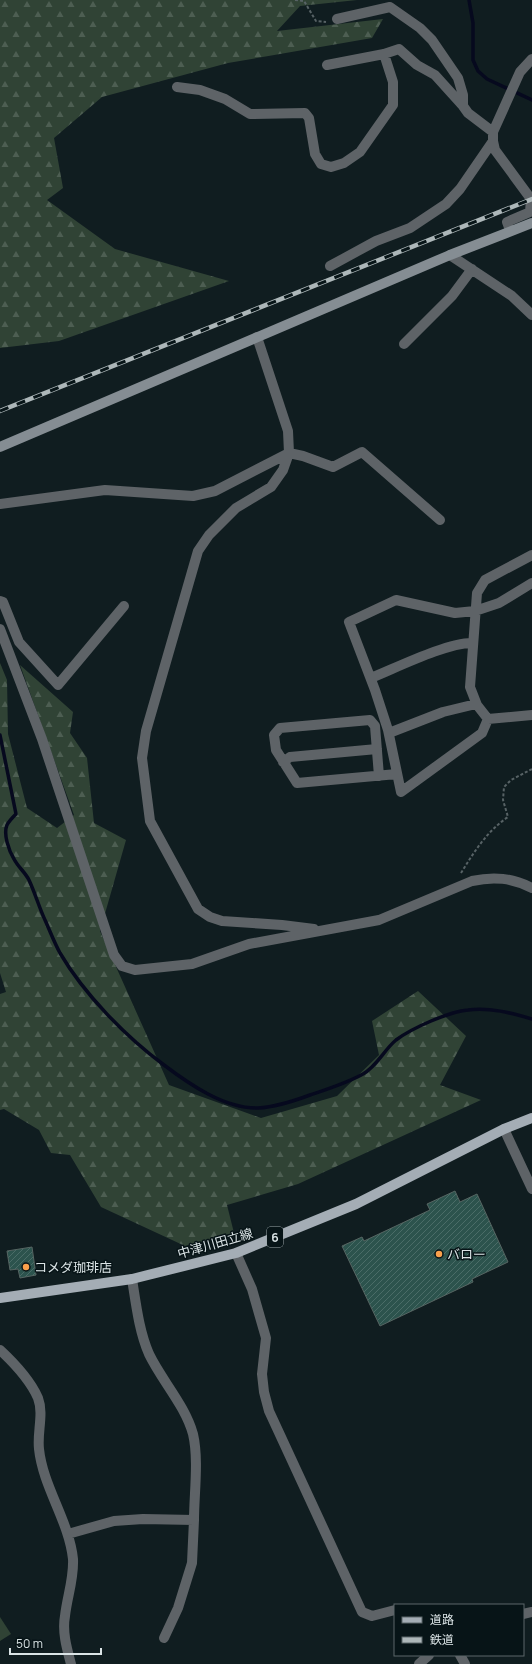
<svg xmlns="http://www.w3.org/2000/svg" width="532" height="1664" viewBox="0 0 532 1664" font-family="Manrope,'Noto Sans JP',sans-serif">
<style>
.forest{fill:url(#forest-firs)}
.green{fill:#304335}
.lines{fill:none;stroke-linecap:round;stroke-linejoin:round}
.stream{stroke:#06091e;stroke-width:3.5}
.building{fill:url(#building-hatch);stroke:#566562}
.path{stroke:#576265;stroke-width:2;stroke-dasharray:3 2;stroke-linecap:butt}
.street{stroke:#5e6367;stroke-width:10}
.secondary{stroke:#858d93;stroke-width:10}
.primary{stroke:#a4adb5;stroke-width:10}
.rail-casing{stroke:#adb7b9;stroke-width:4.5}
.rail{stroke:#071417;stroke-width:3;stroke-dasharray:9;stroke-linecap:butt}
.poi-dot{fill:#f9a04c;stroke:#071417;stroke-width:1.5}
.labels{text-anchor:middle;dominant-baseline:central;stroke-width:3;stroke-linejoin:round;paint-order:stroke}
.shield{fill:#071417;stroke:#9ba6a8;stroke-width:1}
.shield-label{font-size:12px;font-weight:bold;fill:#dbe4e6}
.street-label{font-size:13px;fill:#dbe4e6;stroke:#071417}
.poi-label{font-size:13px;fill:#dbe4e6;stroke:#071417;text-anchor:start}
</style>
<defs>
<pattern id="forest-firs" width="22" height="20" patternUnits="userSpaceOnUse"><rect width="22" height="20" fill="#304335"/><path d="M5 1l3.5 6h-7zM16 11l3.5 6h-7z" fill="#4d5e52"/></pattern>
<pattern id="building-hatch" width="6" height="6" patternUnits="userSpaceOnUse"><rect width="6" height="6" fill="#2c534d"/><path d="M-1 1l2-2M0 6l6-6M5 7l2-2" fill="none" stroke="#4a6c67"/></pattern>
</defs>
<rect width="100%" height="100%" fill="#101d20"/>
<!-- forest -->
<path class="forest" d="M0,0H357L300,6L277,31L383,19L372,38L228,63L102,97L54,138L63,188L47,200L115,249L229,281L59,341L0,348Z
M0,663L7,680L8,734L27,808L57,828L74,815L20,665L73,712L70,733L87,758L94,823L126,840L100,931L169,1085L261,1118L337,1096L379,1055L372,1021L418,991L466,1036L440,1085L481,1100L298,1184L227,1205L234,1233L185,1246L101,1207L70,1155L51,1153L39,1130L4,1109L0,1110V994L6,992L0,973Z"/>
<!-- green -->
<path class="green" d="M0,1617L11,1634L0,1641Z"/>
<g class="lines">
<!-- stream -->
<path class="stream" d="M469,0L473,23V60L478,71L487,79L532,100
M0,735L16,814C13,817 9,821 7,825C3,834 9,851 14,859C18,867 25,872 29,880C35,893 39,907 45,920C50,931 54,942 60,953C84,994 126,1037 164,1065C189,1084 225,1109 258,1108C275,1107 294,1101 310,1095C328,1089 347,1083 363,1074C377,1066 384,1050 396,1040C412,1028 448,1012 468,1010C489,1007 512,1013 532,1019"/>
</g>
<!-- building -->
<path class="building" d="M455,1191L460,1202L477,1194L508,1262L472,1279L473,1282L380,1326L342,1246L362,1237L364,1241L430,1210L427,1204Z
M32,1247L36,1275L20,1278L18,1269L10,1270L7,1251Z"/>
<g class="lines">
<!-- path -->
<path class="path" d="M295,0L304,1L316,21L326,22
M461,873C474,852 487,831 508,817L503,800L504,787L511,780L532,769"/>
<!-- street -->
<path class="street" d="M337,19L390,7L420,28L432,40L458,78L463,95V106L468,113L493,132
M327,65L384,54L399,49L417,65L435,75L463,106
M177,87L200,90L225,99L250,114L305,113L309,118L315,154L321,164L331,167L344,163L360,152L393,105V82L384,54
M510,230L507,222L530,212L531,199L495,150L493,141V132L520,72L532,59
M450,255L512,296L532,315
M330,266L376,241L410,228L446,204L460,189L493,141
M257,337L288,431L289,453L283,470L271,487L236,508L209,535L198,551L146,731L142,758L150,821L198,909L210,917L222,921L282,925L314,929
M404,344L452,296L472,269
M0,504L105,490L193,496L215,491L289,453L303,456L333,467L362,452L440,520
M532,555L485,580L477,593L470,687L477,705L488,719L532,715
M0,601L3,602L19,642L58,685L124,606
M0,629L42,739L114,955L122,966L135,970L192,964L249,944L379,920L472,881C494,876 512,878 532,888
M371,678C396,668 448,642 473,643
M488,719L482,733L401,792L388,730L375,690L349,622L396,600L455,613L475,611L499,603L532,583
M389,733L443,712L476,704
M283,762L290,757L377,749
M379,776L375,726L370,720L280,728L274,735L276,750L297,783L397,774
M504,1129L532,1189
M236,1253L252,1289L266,1338L262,1374L264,1392L269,1411L362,1612L372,1616L395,1610
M0,1350C14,1363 30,1380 38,1398C44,1414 37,1432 39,1449C43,1487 69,1521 73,1559C74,1579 67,1597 65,1616C62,1632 67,1649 71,1664
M68,1534L114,1521L143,1519L194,1520C194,1494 199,1460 193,1434C185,1405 162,1381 149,1354C139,1331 136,1304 132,1279
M523,1614L532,1612
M164,1638L178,1608L192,1563L194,1520
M460,1655L465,1664
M419,1664L429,1655"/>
<!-- secondary -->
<path class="secondary" d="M0,447L450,255L532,223"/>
<!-- primary -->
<path class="primary" d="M0,1298L132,1279L236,1253L356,1204L504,1129L532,1118"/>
<!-- rail casing -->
<g class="rail-casing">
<path id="rail" d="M0,411L532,199"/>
</g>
<!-- rail -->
<use href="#rail" class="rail"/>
</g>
<!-- markers -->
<g class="poi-dot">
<circle cx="439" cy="1254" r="4"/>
<circle cx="26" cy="1267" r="4"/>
</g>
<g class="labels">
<!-- shield labels -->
<rect class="shield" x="267" y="1227" width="16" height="20" rx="3"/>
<g class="shield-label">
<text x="275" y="1237">6</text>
</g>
<!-- street labels -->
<g class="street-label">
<text transform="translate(215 1243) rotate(-16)">中津川田立線</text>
</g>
<!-- poi labels -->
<g class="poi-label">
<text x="447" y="1254">バロー</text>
<text x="34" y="1267">コメダ珈琲店</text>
</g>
</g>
<!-- legend -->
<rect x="394" y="1604" width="130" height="52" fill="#071417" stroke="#5c676a"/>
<rect x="402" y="1617" width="20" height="6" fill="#a4adb5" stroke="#5c676a"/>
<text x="430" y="1624" font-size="12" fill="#dbe4e6">道路</text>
<rect x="402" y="1637" width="20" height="6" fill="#adb7b9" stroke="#5c676a"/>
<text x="430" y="1644" font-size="12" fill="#dbe4e6">鉄道</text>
<!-- scale -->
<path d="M10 1648v6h91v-6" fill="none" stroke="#dbe4e6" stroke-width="2"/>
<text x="16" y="1648" font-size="12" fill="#dbe4e6" stroke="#071417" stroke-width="3" paint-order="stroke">50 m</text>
</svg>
